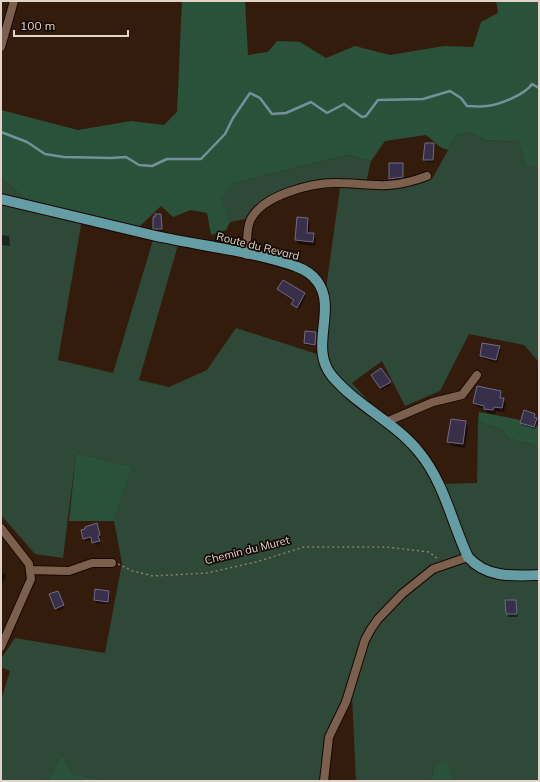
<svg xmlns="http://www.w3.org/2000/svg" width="540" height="782" viewBox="0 0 540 782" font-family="Mulish,sans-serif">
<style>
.green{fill:#2e4938}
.forest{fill:#2a523a}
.shadow{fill:#0007}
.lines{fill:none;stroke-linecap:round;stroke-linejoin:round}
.stream{stroke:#73909b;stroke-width:2.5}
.building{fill:#38304a;stroke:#716a87}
.minor-casing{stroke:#1a0600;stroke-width:10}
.major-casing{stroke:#1a0600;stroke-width:12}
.path{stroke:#907c70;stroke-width:1.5;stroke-dasharray:2 3;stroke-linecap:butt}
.minor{stroke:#7c604e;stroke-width:8}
.major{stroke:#649da4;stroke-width:10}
.labels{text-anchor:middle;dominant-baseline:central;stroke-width:3.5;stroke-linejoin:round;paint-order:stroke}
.street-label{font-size:11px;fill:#e2d2c8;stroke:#140a04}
</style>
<rect width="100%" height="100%" fill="#341c0c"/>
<!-- green -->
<path class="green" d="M469,132L485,140L519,142L525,166H539V362L524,345L469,334L440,391L405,406L382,361L352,383L443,484L477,483L478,422L502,429L507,438L535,445L539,454V781H453L447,761L435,764L431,781H356L352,696L332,738L328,781H110L72,774L62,754L47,781H1V700L10,671L1,667V659L15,638L105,653L122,563L114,521L132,467L76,453L63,558L35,554L1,515V178L28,200L85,217L81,225L58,360L113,373L153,240L178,245L139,380L169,387L207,370L236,328L317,354L340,188L305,189L264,201L245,219L230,222L220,199L234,183L348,155L371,161L366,183L392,188L432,179L456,136Z"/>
<!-- forest -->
<path class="forest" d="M182,1H245L248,55L268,52L277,41L300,42L326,58L355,46L390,55L444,46L473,47L481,22L498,13L496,1H539V166H525L519,142L485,140L469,132L456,136L448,150L440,147L426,135L385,141L371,161L348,155L234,183L221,199L230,222L226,230L211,235L207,213L191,210L173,217L161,206L137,229L85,217L28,200L1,178V110L78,130L131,121L164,125L177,112Z
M479,412L516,419L539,427V454L535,445L507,438L502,429L478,422Z
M76,453L132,467L114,521H69Z
M62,754L72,774L110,781H47Z
M447,760L453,781H431L435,764Z"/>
<!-- shadow -->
<path class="shadow" d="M433,144L434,163L426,162L424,159Z
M402,164L404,180L392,181L390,179Z
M161,215L162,231H155L154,228Z
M308,219L310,223L309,234H314L316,239L315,246L298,244L296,240Z
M1,235L9,236L10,246L1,245Z
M279,289L305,293L306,296L299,310L292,304L294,301Z
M315,333V346L306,345L305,343Z
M483,344L500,347L501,350L497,363L482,358L481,356Z
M381,369L391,385L382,390L372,375Z
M500,392L502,399L506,403L504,412L496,411L495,414L487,413L485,409L477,407L474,403Z
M524,412L535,415L538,421L535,429L522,425L521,423Z
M452,420L466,422L468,427L465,448L451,446L449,441Z
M98,527L101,538H99L100,544L95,545L93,540L85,541L82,531Z
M1,571L6,575L3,583L1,582Z
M109,592L110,595L109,604L96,603L95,600Z
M59,595L64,608L58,611L56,608Z
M506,601H516L518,617H508Z"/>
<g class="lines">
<!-- stream -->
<path class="stream" d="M1,132L27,142L45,154L64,157L111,158L126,157L139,165L152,166L167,159H201L225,134L233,118L250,93L260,98L272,114L286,113L311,102L327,113L344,104L362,117L366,116L378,100L423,99L450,91L461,98L467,106C474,106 480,107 487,106C499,105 526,94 532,84L539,88"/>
</g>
<!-- building -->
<path class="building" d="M425,143H434L433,160H423Z
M389,163H403V177L389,179Z
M155,214H161L162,229H153V217H155Z
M297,217L308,218L307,233H314L313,242L295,240Z
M283,280L305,293L297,308L291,304L294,300L277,289Z
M305,331L316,332L315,345L304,343Z
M482,343L500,346L496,360L480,356Z
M381,368L391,382L380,388L371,375Z
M477,386L501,391L500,398H504L502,408L494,407L493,410L484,409V406L473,403Z
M524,410L535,414L534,417L537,418L534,427L520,423Z
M451,419L466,421L463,444L447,442Z
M97,523L100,535L98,536L100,541L92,543L91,537L83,539L81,530L85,529V527Z
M95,589L109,591L108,602L94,600Z
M58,591L64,605L55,609L49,594Z
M505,600H516L517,614H506Z"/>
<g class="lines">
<!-- minor casing -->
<g class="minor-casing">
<path id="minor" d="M1,47L14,1
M247,255C247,245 246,231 250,221C261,195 313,182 339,183C355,183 371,186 388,185C402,184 414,181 427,176
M386,422L433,402L462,395L477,375
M1,528L29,564L31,579L1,647
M30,570L69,571L92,563H112
M324,781L329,737L346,702L365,640L371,629L378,619L402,594L433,569L468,557"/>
</g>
<!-- major casing -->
<g class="major-casing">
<path id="major" d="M1,199C53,211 104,224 156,236C202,246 251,251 295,266C303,269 312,274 317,281C338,309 308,347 332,376C357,406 395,422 419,452C444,482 452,523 468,557C486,578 513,576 539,575"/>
</g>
<!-- path -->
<path class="path" d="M118,564L133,571L153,576L207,573L256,562L304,547H386L429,552L438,559"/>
<!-- minor -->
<use href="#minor" class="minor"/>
<!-- major -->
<use href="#major" class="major"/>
</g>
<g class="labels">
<!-- street labels -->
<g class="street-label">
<text transform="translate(258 246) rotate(14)">Route du Revard</text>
<text transform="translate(247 550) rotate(-14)">Chemin du Muret</text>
</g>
</g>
<!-- border -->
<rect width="540" height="782" fill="none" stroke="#e2d2c8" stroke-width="4"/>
<!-- scale -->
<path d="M14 30v6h114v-6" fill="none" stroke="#e2d2c8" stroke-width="2"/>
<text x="20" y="30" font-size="12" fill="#e2d2c8" stroke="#140a04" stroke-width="3" paint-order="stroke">100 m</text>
</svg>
